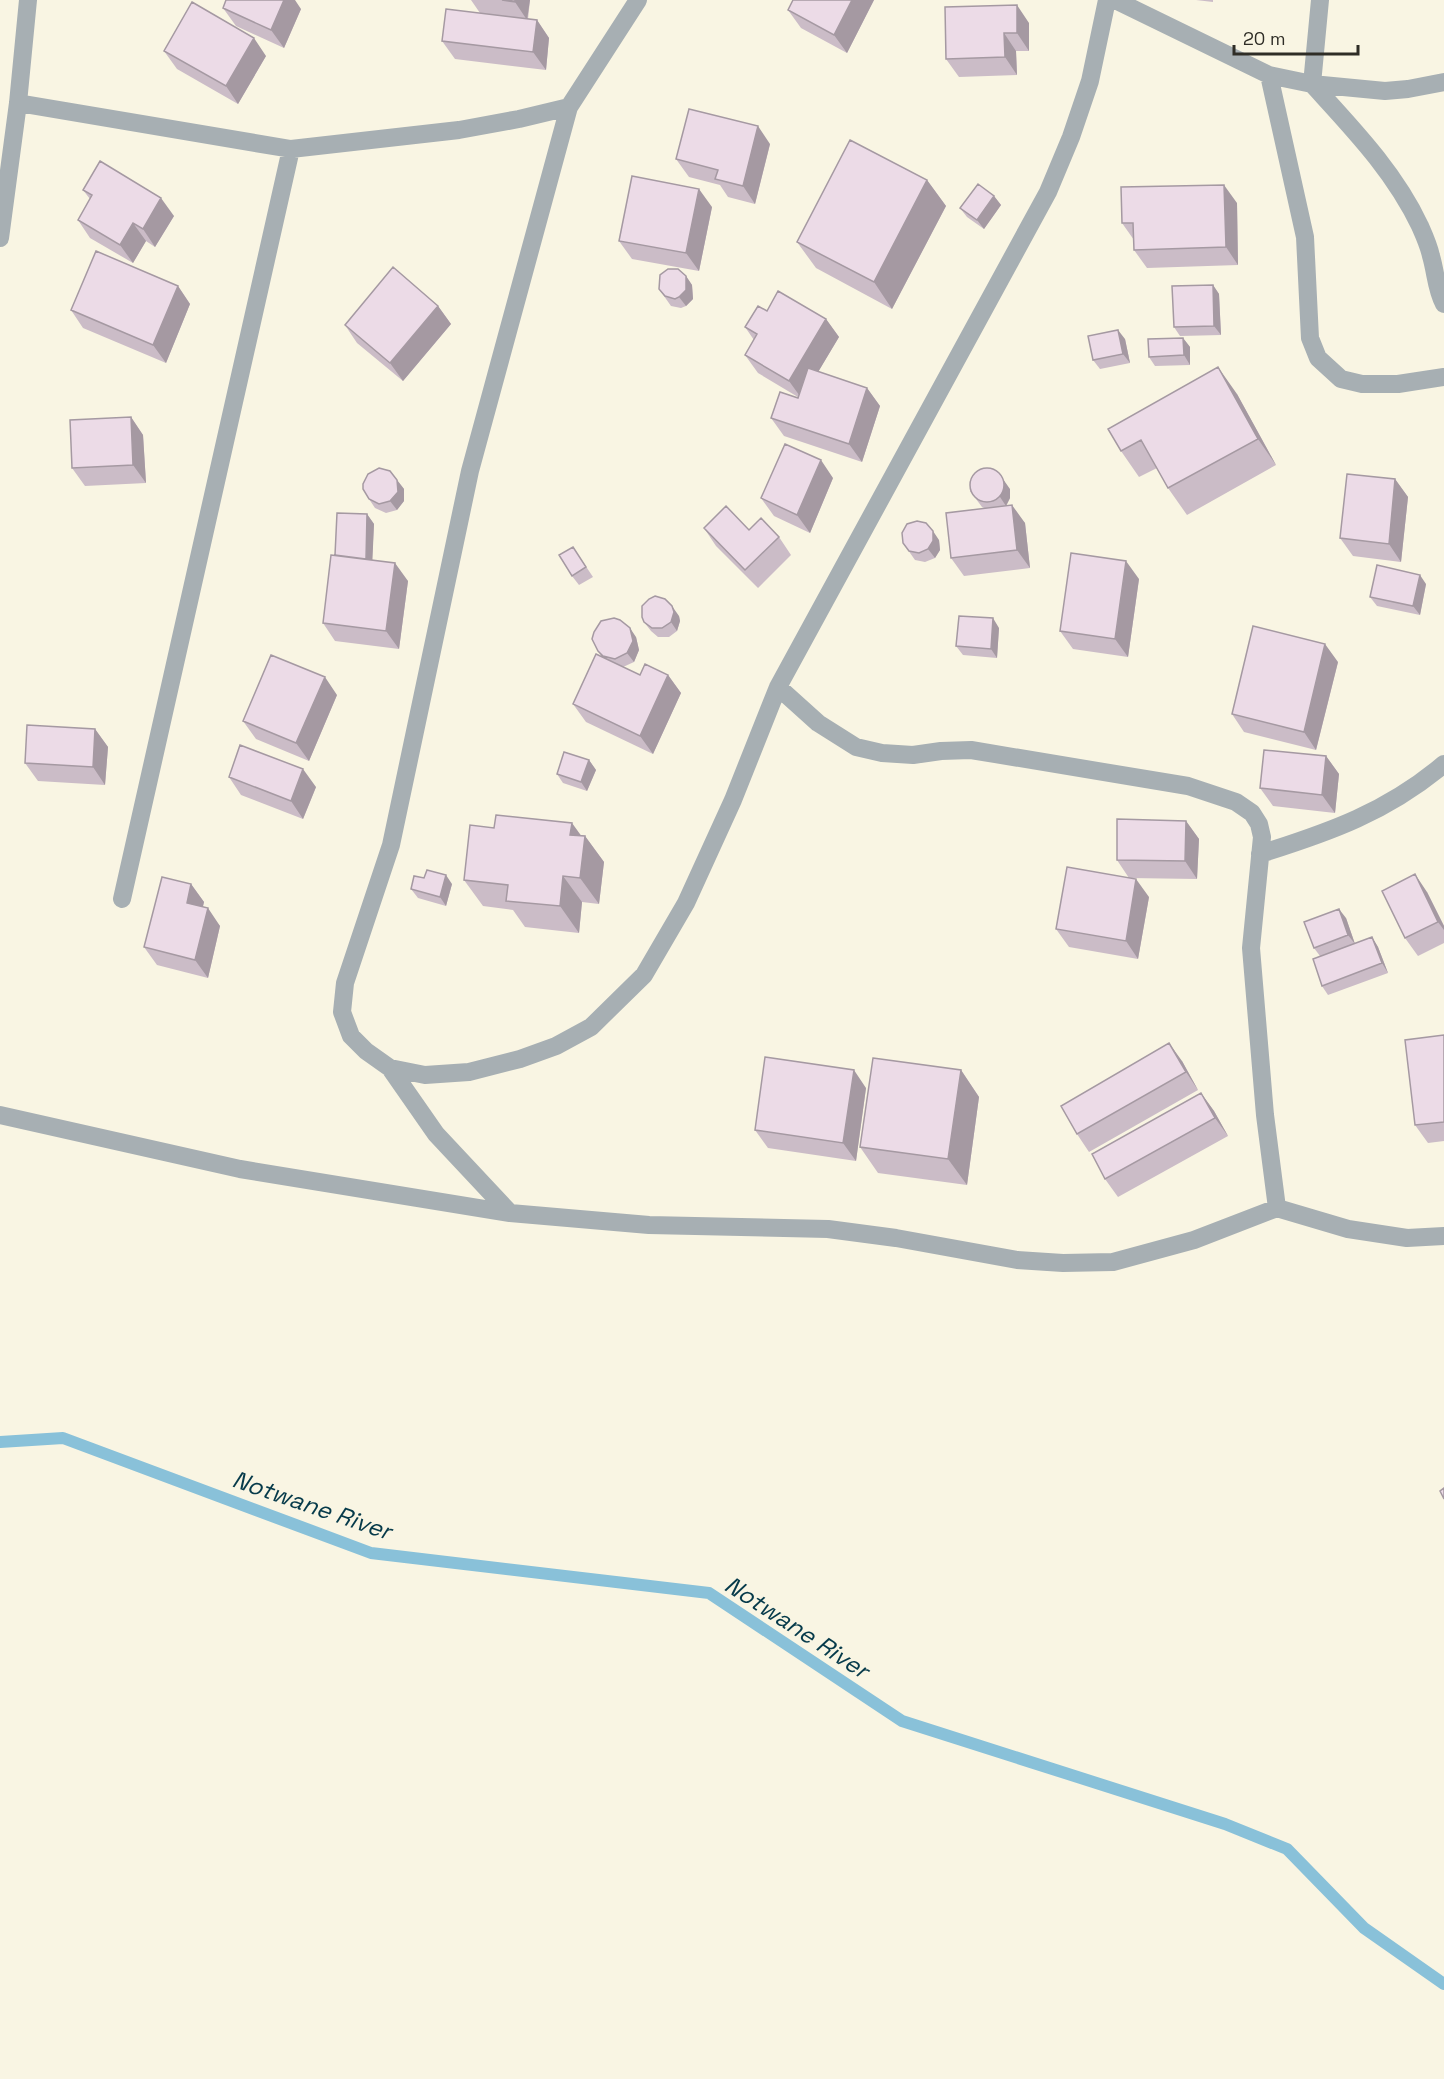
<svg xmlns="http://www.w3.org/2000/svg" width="1444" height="2079" viewBox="0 0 1444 2079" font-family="'Space Grotesk',sans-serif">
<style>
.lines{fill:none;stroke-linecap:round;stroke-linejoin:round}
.stream{stroke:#89c1d9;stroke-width:12}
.minor{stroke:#a7afb3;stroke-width:18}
.wall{fill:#cbbcc7}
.shaded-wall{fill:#a599a2}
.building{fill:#ecdbe7;stroke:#a599a2;stroke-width:1.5}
.labels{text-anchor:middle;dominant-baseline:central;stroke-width:6;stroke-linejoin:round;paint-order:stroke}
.water-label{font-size:24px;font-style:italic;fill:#063a4a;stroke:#f9f5e3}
</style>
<rect width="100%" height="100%" fill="#f9f5e3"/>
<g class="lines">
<!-- stream -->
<path class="stream" d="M0,1442L63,1438L371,1553L709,1593L902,1721L1225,1824L1287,1849L1364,1928L1444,1984"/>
<!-- minor -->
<path class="minor" d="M638,0L569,107L470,471L391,845L345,983L342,1012L351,1036L366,1051L390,1068L425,1075L469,1072L520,1059L556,1046L591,1027L644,975L686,903L733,800L778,687L1048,192L1071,137L1090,81L1107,0
M1115,0L1269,75L1312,84L1385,91L1408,89L1444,82
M1320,0L1312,84C1352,128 1394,171 1420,226C1424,235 1429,246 1431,256C1436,273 1436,289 1444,304
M1269,75L1305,237L1310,338L1318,358L1341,379L1362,384H1398L1444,377
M18,103L291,149L459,130L519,119L569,107
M0,238L18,103L28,0
M778,687L818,723L856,747L882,753L913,755L941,751L971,750L1188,786L1236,802L1252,813L1259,824L1262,837L1251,948L1265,1115L1277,1208
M1260,854C1330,832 1387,812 1444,764
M122,899L291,149
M390,1068L436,1134L510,1213
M0,1115L240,1169L510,1213L649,1225L828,1229L896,1238L1017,1260L1063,1263L1113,1262L1194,1240L1277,1208L1348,1229L1407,1238L1444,1236"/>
</g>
<!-- wall -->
<path class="wall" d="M471,0H530L528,19L537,20L549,38L546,70L455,59L442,41L480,13Z
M874,0L847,53L801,28L788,10Z
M1196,0H1213V2Z
M945,7L1029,23V51H1016L1017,75L959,77L946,59Z
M223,8L301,9L284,48L236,26Z
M164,51L266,56L238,104L177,69Z
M770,144L755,204L728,197L720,185L689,177L676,159Z
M927,180L946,206L892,309L816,268L797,242Z
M83,190L174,216L155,247L146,241L133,263L90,238L78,220L90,199Z
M994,196L1001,205L984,229L967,217L960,208Z
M1237,203L1238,265L1147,268L1134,250V240L1122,223Z
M712,207L699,271L632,259L619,241Z
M686,276L692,285L693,299L686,306L681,308L671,306L659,289Z
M1213,285L1219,294L1221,335L1180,336L1174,327Z
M178,286L190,304L166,363L83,328L71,310Z
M438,306L451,324L403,381L357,343L345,325Z
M767,311L826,319L839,337L818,372L867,388L880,406L862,462L784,436L771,418L798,397L758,373L745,355L754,340L745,327Z
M1183,338L1190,347V365L1155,366L1149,357Z
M1125,339L1130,363L1100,369L1093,360Z
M1237,394L1276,465L1187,515L1168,488L1157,468L1139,477L1121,451L1108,429Z
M131,417L143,435L146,483L85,486L72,468Z
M833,478L810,533L774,516L761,498Z
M1395,479L1408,497L1401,562L1353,556L1340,538Z
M397,480L404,489V501L397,510L386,513L375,508L369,499Z
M1010,489V498L1006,506L1025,523L1030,568L964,576L951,558L984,508L982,507L970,491Z
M367,514L374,524L372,560L408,581L399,649L335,641L323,623L335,555Z
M704,528L749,530L779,537L791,555L758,588L716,546Z
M939,540L940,550L935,558L925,562L915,560L903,543Z
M573,547L593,577L579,585L572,576Z
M1139,579L1128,657L1073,649L1060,631Z
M1426,584L1420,615L1377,606L1370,597Z
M679,616L680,621L677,631L669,637H658L651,631L644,622Z
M999,628L997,658L963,655L956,646Z
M636,637L639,650L634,662L623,667L640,675H668L681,693L653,754L586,722L573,704L602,657L598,651Z
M1338,662L1316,750L1244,732L1232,714Z
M337,695L309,761L256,739L243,721Z
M95,729L108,747L105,785L38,781L25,763Z
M1326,756L1339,774L1335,813L1273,806L1260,788Z
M589,760L596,770L587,791L563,783L557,774Z
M229,777L316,787L303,819L241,795Z
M1186,821L1199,839L1197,879L1129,878L1117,860Z
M494,828L585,836L604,862L599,904L582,902L579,933L525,927L513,910L483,906L464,880Z
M191,884L204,902L203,907L220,926L208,978L157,965L144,947Z
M452,884L446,906L418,898L411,889Z
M1427,892L1444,926V943L1418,956L1405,938Z
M1149,897L1138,959L1069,947L1056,929Z
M1346,918L1355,944L1372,937L1378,947L1388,973L1328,995L1322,986L1320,956L1314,948Z
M1444,1035V1141L1428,1143L1415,1125Z
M1182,1061L1198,1090L1089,1152L1077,1134Z
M961,1070L979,1097L967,1185L878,1173L860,1147Z
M866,1088L856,1161L768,1148L755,1130Z
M1201,1093L1214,1111L1228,1136L1118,1197L1105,1179Z"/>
<!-- shaded-wall -->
<path class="shaded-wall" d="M284,0H295L301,9L284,48L271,30Z
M515,0H530L527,20L515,2Z
M852,0H874L847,53L834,35Z
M1017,5L1029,23V51L1017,33Z
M537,20L549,38L546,70L533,52Z
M1004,33L1016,51L1017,75L1005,57Z
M254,38L266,56L238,104L226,86Z
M758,126L770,144L755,204L743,186Z
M927,180L946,206L892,309L874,282Z
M1224,185L1237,203L1238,265L1226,247Z
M699,189L712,207L699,271L686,253Z
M994,196L1001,205L984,229L977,220Z
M161,198L174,216L155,247L143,229Z
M133,223L146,241L133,263L120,245Z
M686,276L692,285L693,299L686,306L679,297Z
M1213,285L1219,294L1221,335L1214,326Z
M178,286L190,304L166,363L153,345Z
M438,306L451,324L403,381L390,363Z
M826,319L839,337L802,399L789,381Z
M1118,330L1125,339L1130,363L1123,354Z
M1183,338L1190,347V365L1184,355Z
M1218,367L1237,394L1276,465L1258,439Z
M867,388L880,406L862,462L849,444Z
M131,417L143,435L146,483L133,465Z
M821,460L833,478L810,533L797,515Z
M998,472L1010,489V498L1006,506L1000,497Z
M1395,479L1408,497L1401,562L1389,544Z
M397,480L404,489V501L397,510L390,501Z
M1012,505L1025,523L1030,568L1017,550Z
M367,514L374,524L372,569L366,560Z
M933,531L939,540L940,550L935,558L928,549Z
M1126,561L1139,579L1128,657L1115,639Z
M395,563L408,581L399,649L386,631Z
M1420,575L1426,584L1420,615L1413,606Z
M672,606L679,616L680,621L677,631L671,622Z
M993,618L999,628L997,658L991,649Z
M630,628L636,637L639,650L634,662L627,653Z
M1325,644L1338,662L1316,750L1304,732Z
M668,675L681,693L653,754L640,736Z
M325,677L337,695L309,761L296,743Z
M95,729L108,747L105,785L93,767Z
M1326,756L1339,774L1335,813L1322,795Z
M589,760L596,770L587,791L581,782Z
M303,769L316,787L303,819L291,801Z
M1186,821L1199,839L1197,879L1185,861Z
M572,823L585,841V836L604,862L599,904L580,878L570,835Z
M1415,874L1427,892L1444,926V930L1438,922Z
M446,875L452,884L446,906L440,897Z
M563,876L582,902L579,933L560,906Z
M1136,879L1149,897L1138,959L1126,941Z
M191,884L204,902L199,921L187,903Z
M208,908L220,926L208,978L195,960Z
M1339,909L1346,918L1355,944L1348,935Z
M1372,937L1378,947L1388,973L1382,963Z
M1169,1043L1182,1061L1198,1090L1186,1072Z
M854,1070L866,1088L856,1161L843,1143Z
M961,1070L979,1097L967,1185L948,1159Z
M1201,1093L1214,1111L1228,1136L1215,1118Z"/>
<!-- building -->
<path class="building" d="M226,0H284L271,30L223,8Z
M502,0H515V2Z
M793,0H852L834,35L788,10Z
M192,2L254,38L226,86L164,51Z
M1017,5V33H1004L1005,57L946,59L945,7Z
M446,9L537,20L533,52L442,41Z
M689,109L758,126L743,186L715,179L718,170L676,159Z
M850,140L927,180L874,282L797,242Z
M100,161L161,198L143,229L133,223L120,245L78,220L92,195L83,190Z
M632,176L699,189L686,253L619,241Z
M978,184L994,196L977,220L960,208Z
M1224,185L1226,247L1134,250L1133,223H1122L1121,187Z
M96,251L178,286L153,345L71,310Z
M393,267L438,306L390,363L345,325Z
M668,269H678L686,276V290L679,297L675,299L665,296L659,289L660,275Z
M1213,285L1214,326L1174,327L1172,286Z
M778,291L826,319L789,381L745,355L757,334L745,327L758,306L767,311Z
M1118,330L1123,354L1093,360L1088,336Z
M1183,338L1184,355L1149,357L1148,339Z
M1218,367L1258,439L1168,488L1141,440L1121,451L1108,429Z
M808,368L867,388L849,444L771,418L780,392L798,398Z
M131,417L133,465L72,468L70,420Z
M785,444L821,460L797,515L761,498Z
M970 485a17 17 0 1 1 34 0a17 17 0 1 1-34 0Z
M379,468L390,471L397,480L398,492L390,501L379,504L369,499L363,489V484L368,474Z
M1347,474L1395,479L1389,544L1340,538Z
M1012,505L1017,550L951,558L946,513Z
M726,506L749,530L761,518L779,537L745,570L704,528Z
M337,513L367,514L366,559L335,555Z
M917,521L926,523L933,531V541L928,549L919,553L909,551L903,543L902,533L907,524Z
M573,547L586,567L572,576L559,555Z
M1071,553L1126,561L1115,639L1060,631Z
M331,555L395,563L386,631L323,623Z
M1377,565L1420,575L1413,606L1370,597Z
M655,596L665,599L672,606L674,612L671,622L662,628H652L644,622L642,617V606L649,599Z
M959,616L993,618L991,649L956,646Z
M614,618L620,620L630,628L633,641L627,653L615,659L603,656L598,651L592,639L594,632L601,621Z
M1253,626L1325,644L1304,732L1232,714Z
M596,654L640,675L645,664L668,675L640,736L573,704Z
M271,655L325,677L296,743L243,721Z
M27,725L95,729L93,767L25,763Z
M240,745L303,769L291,801L229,777Z
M1264,750L1326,756L1322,795L1260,788Z
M564,752L589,760L581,782L557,774Z
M496,815L572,823L570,835L585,836L580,878L563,876L560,906L506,901L508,885L464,880L470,825L494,828Z
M1117,819L1186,821L1185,861L1117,860Z
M1067,867L1136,879L1126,941L1056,929Z
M427,870L446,875L440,897L411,889L414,876L424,878Z
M1415,874L1438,922L1405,938L1382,891Z
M162,877L191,884L187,903L208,908L195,960L144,947Z
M1339,909L1348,935L1314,948L1304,922Z
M1372,937L1382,963L1322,986L1313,959Z
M1444,1035V1122L1415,1125L1405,1040Z
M1169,1043L1186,1072L1077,1134L1061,1106Z
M765,1057L854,1070L843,1143L755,1130Z
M873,1058L961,1070L948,1159L860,1147Z
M1201,1093L1215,1118L1105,1179L1092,1154Z
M1444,1488V1499L1440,1491Z"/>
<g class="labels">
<!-- water labels -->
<g class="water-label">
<text transform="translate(312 1505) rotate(19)">Notwane River</text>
<text transform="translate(797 1627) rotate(33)">Notwane River</text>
</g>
</g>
<!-- scale -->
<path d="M1234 45v9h124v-9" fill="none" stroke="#2f2d26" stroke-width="3"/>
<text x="1243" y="45" font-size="18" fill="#2f2d26" stroke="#f9f5e3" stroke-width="4.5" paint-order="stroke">20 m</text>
</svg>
